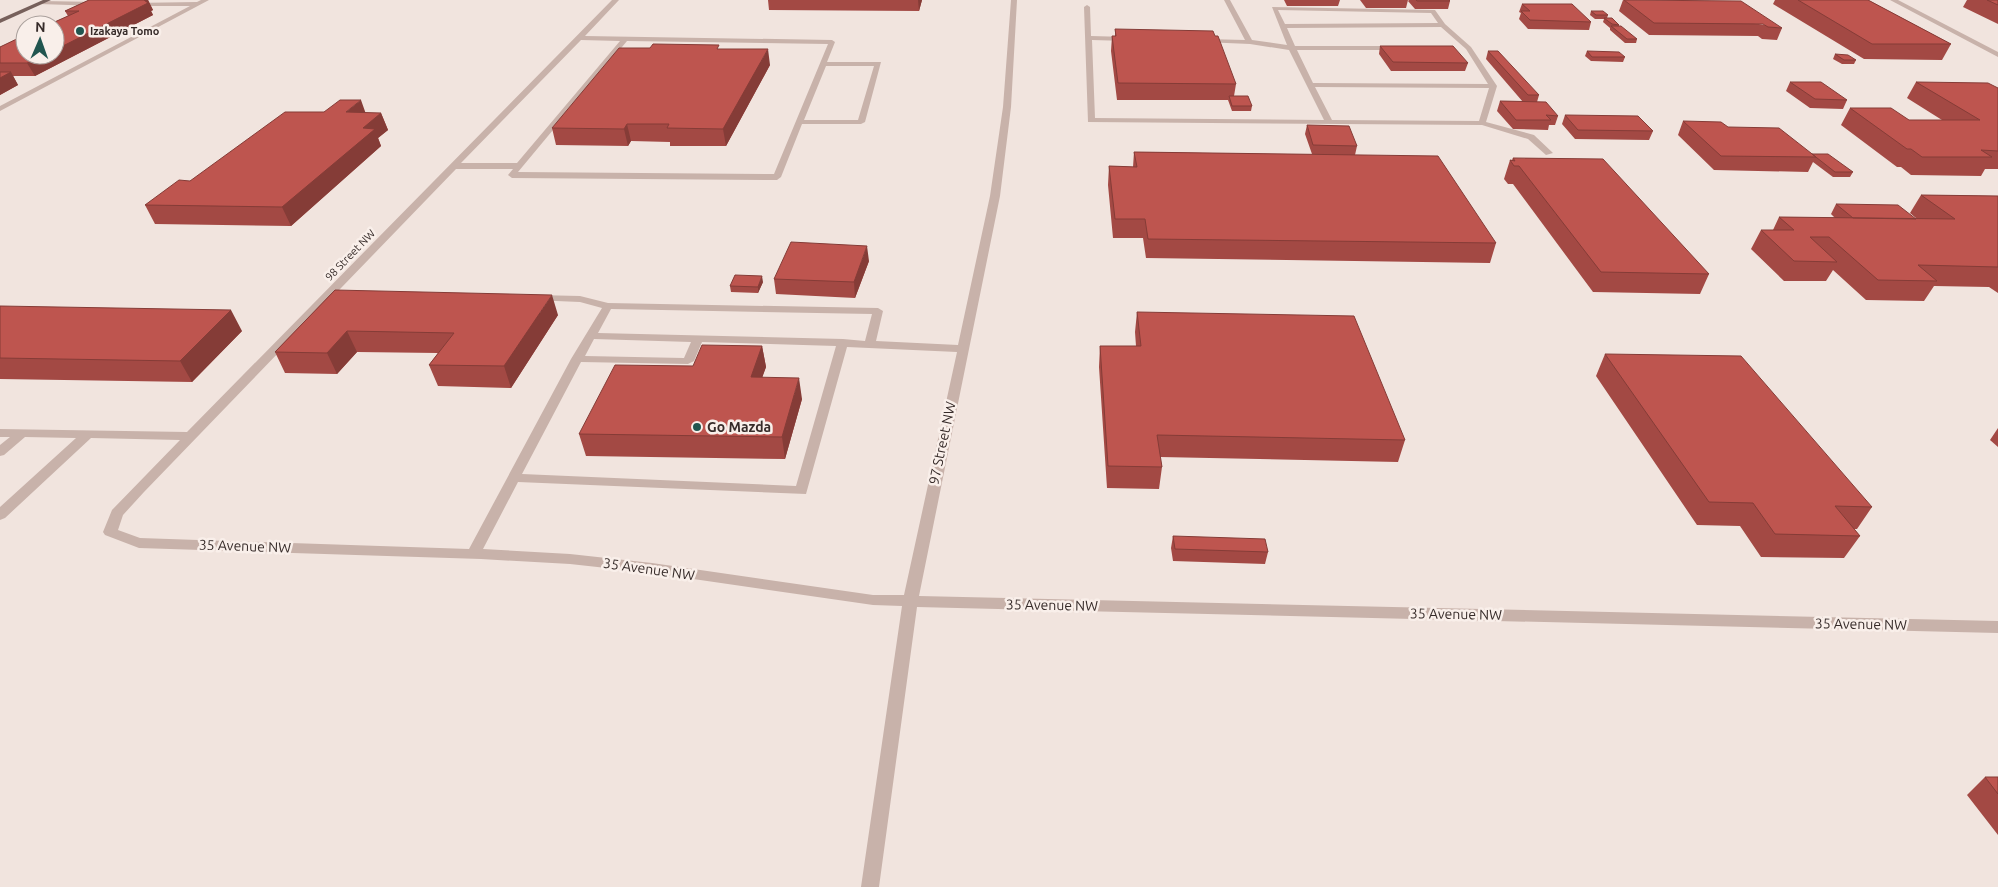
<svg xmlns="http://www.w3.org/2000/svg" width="1998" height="887" viewBox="0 0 1998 887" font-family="Ubuntu,sans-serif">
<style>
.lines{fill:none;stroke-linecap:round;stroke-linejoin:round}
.minor{fill:#c8b2aa;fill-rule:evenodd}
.major{fill:#77605b;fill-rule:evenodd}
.wall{fill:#a34944}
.shaded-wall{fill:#853c37}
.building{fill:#be554f;stroke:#853c37}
.poi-dot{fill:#21554f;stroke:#f9efea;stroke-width:2}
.labels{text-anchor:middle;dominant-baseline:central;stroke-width:5;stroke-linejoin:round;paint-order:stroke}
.far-poi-label{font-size:11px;font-weight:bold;fill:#362b29;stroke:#f9efea;text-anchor:start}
.far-street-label{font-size:11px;fill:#362b29;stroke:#f9efea}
.poi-label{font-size:14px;font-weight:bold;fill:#362b29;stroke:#f9efea;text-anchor:start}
.street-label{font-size:14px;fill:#362b29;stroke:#f9efea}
</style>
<rect width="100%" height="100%" fill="#f1e4de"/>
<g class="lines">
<!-- minor -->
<path class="minor" d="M201,0H209L0,111V106L190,6H134L131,4L132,3L197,2Z
M612,0H619L585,36L832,40L835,42L827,62H881L865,122L861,124H802L781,177L777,180L512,178L508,175L513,169H456L144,492L123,515L118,530L140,538L469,549L571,359L602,308L580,302L532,300L531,298L536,295L580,296L608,303L878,308L883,311L876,341L958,345L990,196L1003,107L1011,0H1017L1011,107L1000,196L919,596L1998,621V633L917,607L879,887H861L902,606L873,605L652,573L570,564L481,559L139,548L105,535L103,532L112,510L180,440L91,438L5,518L0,520V507L76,438L25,437L4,455L0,456V445L10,437H0V429L187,432ZM581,40L620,41L517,163H461ZM627,41L828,44L774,174L518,172ZM826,66H874L858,120H804ZM611,309L872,314L865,341L843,339L598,333ZM594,339L691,342L684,358L585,356ZM702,342L836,346L796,486L522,474L581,362L688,364L694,361ZM847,347L957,352L904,595H873L652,563L570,554L483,549L518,482L806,494Z
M1224,0H1230L1252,40L1287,45L1272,7L1435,10L1445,24L1471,47L1497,86L1486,122L1534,135L1553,153L1546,155L1528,139L1482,125L1088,122L1084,7L1087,5L1090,7L1091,36L1127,37L1130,39L1127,41L1092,40L1095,118L1324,120L1289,50L1250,44L1203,42L1202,41L1205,39L1245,40ZM1278,10L1431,13L1438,23L1285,24ZM1441,27L1466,49L1488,84L1313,83L1297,50H1396L1399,48L1396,46H1295L1287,28ZM1315,87L1489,88L1479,121L1332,120Z
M1890,0H1898L1998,52V57Z
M41,1L99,2L102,4L99,6L39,4L38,3Z"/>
<!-- major -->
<path class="major" d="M43,0H51L0,23V19Z"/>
</g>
<!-- wall -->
<path class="wall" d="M89,0H192H148L153,10L151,11L153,15L35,76H13L18,85L0,95V47L68,16L65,11Z
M768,0H922L919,11L769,10Z
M1284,0H1340L1338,6H1287Z
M1360,0H1408L1406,8H1366Z
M1409,0H1449L1450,1L1448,9H1415L1408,1Z
M1623,0L1782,28L1777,40L1762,39L1758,36L1649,35L1619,11Z
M1775,0H1868L1951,44L1942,60L1864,59L1773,4Z
M1967,0H1998V24L1963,7Z
M1522,4L1591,22L1589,30L1528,29L1519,19L1521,13L1519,12Z
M1591,11L1608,15L1607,18L1619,25V26L1637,39L1636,43H1625L1610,30V28L1603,22L1604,19H1595L1590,15Z
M1115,29L1236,84L1234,96L1252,106L1251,111H1232L1228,100H1117L1111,51L1112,36H1115Z
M1380,46L1468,63L1465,71H1391L1379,54Z
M720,49L770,65L726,146H670V142L631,141L628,146L556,145L552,128Z
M1488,51L1539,95L1537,102L1558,116L1555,125H1549L1548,130L1513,129L1497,111L1500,101L1523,102L1486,59Z
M1587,51L1625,57L1623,62L1591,61L1585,56Z
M1835,54L1856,60L1854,64H1842L1833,59Z
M1790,82L1847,100L1843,109L1810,108L1786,91Z
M1916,82L1998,88V169H1985L1981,176L1911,175L1901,167H1897L1841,125L1850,108L1909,120H1942L1907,98Z
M365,113H381L388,130L378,138L381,146L291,226L155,224L145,205L190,181Z
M1565,115L1653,131L1649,140L1575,139L1562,124Z
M1683,121L1728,127L1812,154L1853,172L1850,177H1833L1813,162L1808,172L1714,170L1678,135Z
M1307,125L1357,146L1355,155L1496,243L1490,263L1146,258L1143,238H1113L1108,185L1109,166L1133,167L1134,152L1330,155L1312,154L1305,134Z
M1513,158L1709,274L1700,294L1593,292L1513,184H1508L1504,179L1510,160H1512Z
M1921,195L1998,196V293L1989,287L1934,286L1924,301L1866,300L1833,270L1826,281H1784L1751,249L1761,230H1773L1779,217L1835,218L1831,214L1836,204L1917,219L1910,213Z
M869,261L855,298L776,294L774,279Z
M763,282L758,293L731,292L730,286Z
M335,290L558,315L511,388L438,386L429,365L438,353L357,352L337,374L285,373L275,352Z
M0,306L242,331L192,382L0,379Z
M1137,312L1405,440L1398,462L1160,457L1162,467L1159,489L1107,488L1099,367L1100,346H1136L1135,332Z
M762,346L766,367L762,377L802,399L785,459L586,456L579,434L693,366Z
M1605,354L1872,507L1857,529H1854L1860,536L1844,558L1761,557L1740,526L1697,525L1596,376Z
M1998,428V447L1990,440Z
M1173,536L1268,552L1265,564L1173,561L1171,548Z
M1985,777H1998V835L1967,795Z"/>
<!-- shaded-wall -->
<path class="shaded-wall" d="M144,0H148L153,10L151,11L153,15L35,76L27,63L44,55H55V50Z
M918,0H922L919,11Z
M768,49L770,65L726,146L723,129Z
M11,72L18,85L0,95V78Z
M361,100L367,117L346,112Z
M381,113L388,130L378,138L381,146L291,226L282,207L363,128Z
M627,124L631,141L628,146L624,129Z
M867,246L869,261L855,298L854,282Z
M762,276L763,282L758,293V287Z
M552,295L558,315L511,388L504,366Z
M231,310L242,331L192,382L180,361Z
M347,331L357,352L337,374L327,353Z
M762,346L766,367L755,398L751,377Z
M799,378L802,399L785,459L782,437Z"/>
<!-- building -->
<path class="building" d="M89,0H144L148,3L55,50V25H48L79,11H65Z
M1416,0H1449L1450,1H1417Z
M1624,0L1741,1L1782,28L1768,27L1763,24L1654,23Z
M1798,0H1868L1951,44H1872Z
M1987,0H1998V5Z
M1522,4H1572L1591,22L1530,20L1521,11H1530Z
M1591,11H1603L1608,15H1596Z
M1604,18H1612L1619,25L1612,24Z
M1611,26H1621L1637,39H1627Z
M1115,29L1213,31L1215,36H1218L1236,84L1118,83L1112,36H1116Z
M25,35V55H44L27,63H0V47Z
M653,44L719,45L717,49H768L723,129L667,128L669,124H627L624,129L552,128L619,48H650Z
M1380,46H1453L1468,63L1393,62Z
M1488,51H1498L1539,95H1528Z
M1587,51L1619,52L1625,57H1592Z
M1835,54L1848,55L1856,60H1844Z
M0,72H11L0,78Z
M1790,82H1821L1847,100L1815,99Z
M1916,82L1988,83L1998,88V151L1981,150L1992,157H1922L1911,149H1907L1850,108H1891L1909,120H1980Z
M1229,96H1248L1252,106H1232Z
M340,100H361L346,112L381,113L363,128L375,129L282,207L145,205L179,180L190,181L285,112H324Z
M1500,101L1546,102L1558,116L1546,115L1551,120H1516Z
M1565,115L1638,116L1653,131L1578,130Z
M1683,121L1721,122L1728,127L1779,128L1816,157L1721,156Z
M1307,125L1349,126L1357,146L1313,145Z
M1134,152L1438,156L1496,243L1148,239L1145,219H1115L1109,166L1137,167Z
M1812,154H1828L1853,172H1835Z
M1513,158L1603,159L1709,274L1601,272L1519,166H1514L1510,160L1515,161Z
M1921,195L1998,196V267L1918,265L1937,281L1878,280L1829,237H1810L1837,262L1794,261L1761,230H1794L1779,217L1955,219Z
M1836,204L1898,205L1916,219L1853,218Z
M791,242L867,246L854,282L774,279Z
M735,275L762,276L758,287L730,286Z
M335,290L552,295L504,366L429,365L454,333L347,331L327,353L275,352Z
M0,306L231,310L180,361L0,358Z
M1137,312L1354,316L1405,440L1157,435L1162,467L1108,466L1100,346H1141Z
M702,345L762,346L751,377L799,378L782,437L579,434L615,365L693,366Z
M1605,354L1741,356L1872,507L1835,506L1860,536L1775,534L1753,503L1709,502Z
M1173,536L1265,539L1268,552L1175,549Z
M1985,777H1998V794Z"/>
<!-- markers -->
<g class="poi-dot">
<circle cx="80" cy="31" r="5"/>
<circle cx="697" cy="427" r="5"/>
</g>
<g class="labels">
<!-- far-poi labels -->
<g class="far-poi-label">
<text x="90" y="31">Izakaya Tomo</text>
</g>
<!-- far-street labels -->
<g class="far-street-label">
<text transform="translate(350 255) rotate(-46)">98 Street NW</text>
</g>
<!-- poi labels -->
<g class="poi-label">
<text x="707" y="427">Go Mazda</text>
</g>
<!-- street labels -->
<g class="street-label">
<text transform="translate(942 443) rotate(-78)">97 Street NW</text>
<text transform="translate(245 546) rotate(2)">35 Avenue NW</text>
<text transform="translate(649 569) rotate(8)">35 Avenue NW</text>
<text transform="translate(1052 605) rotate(1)">35 Avenue NW</text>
<text transform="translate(1456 614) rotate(1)">35 Avenue NW</text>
<text transform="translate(1861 624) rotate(1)">35 Avenue NW</text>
</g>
</g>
<!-- north arrow -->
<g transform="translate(40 40) rotate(2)"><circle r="24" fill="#f9efea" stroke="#aba19d"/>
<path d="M0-4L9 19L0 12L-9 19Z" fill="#21554f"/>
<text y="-8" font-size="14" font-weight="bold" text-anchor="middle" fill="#362b29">N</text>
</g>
</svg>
